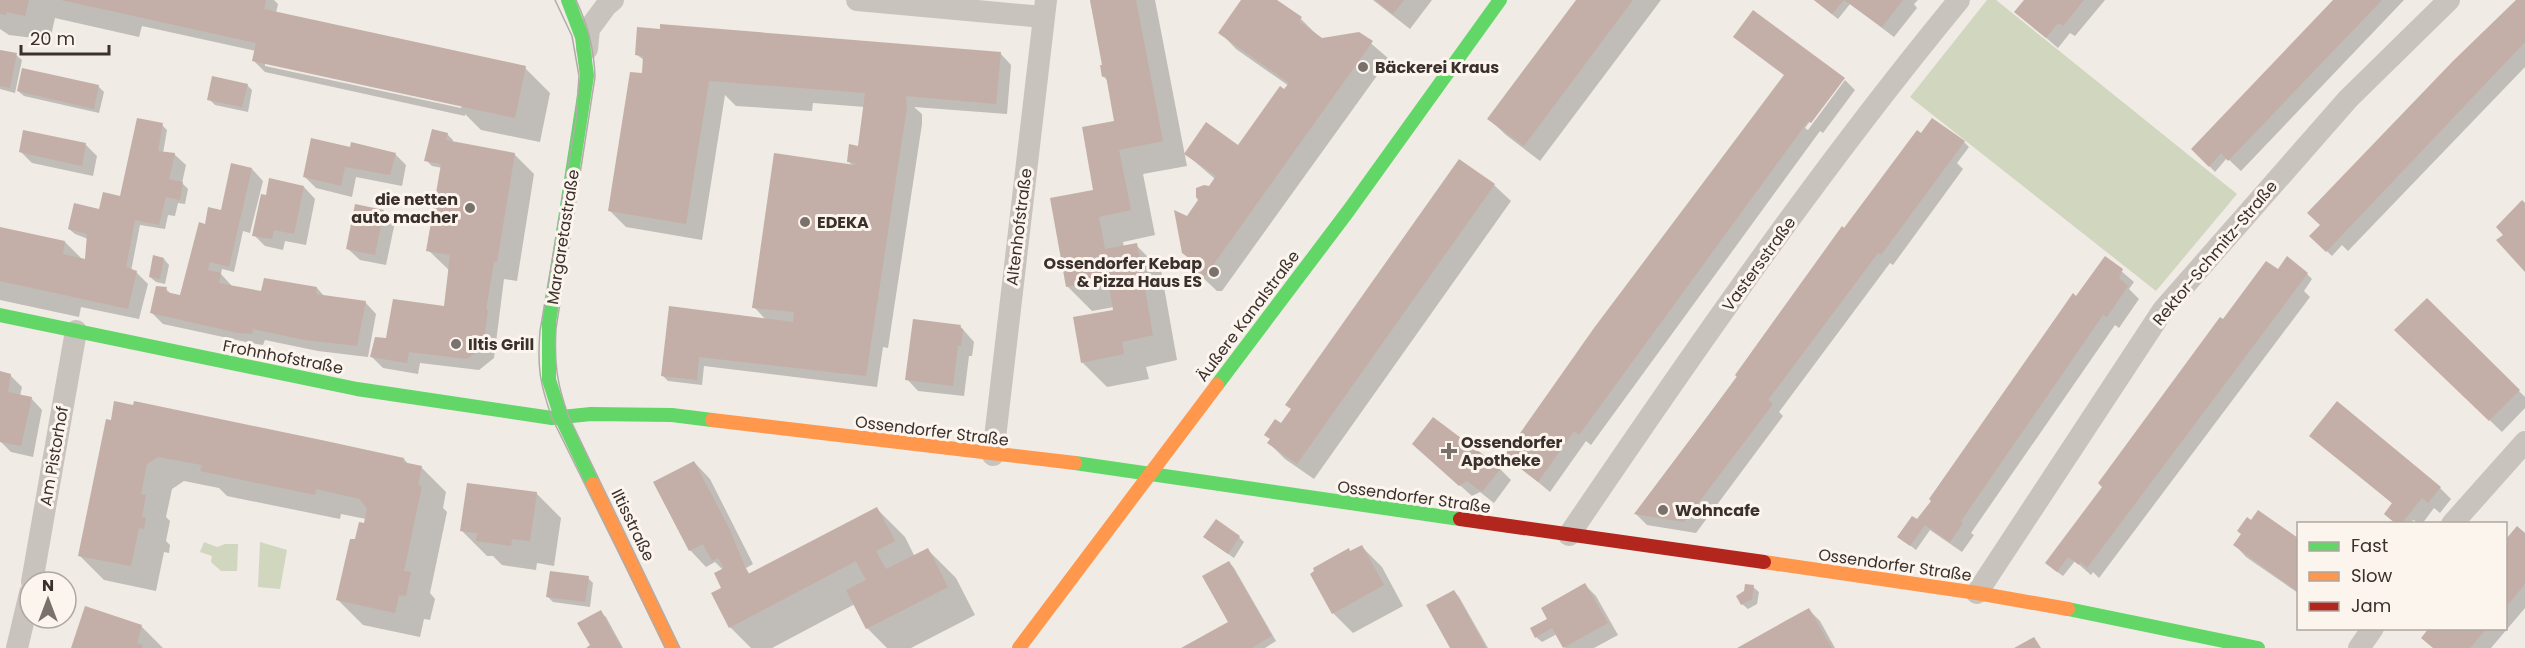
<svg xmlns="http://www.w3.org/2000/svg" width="2525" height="648" viewBox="0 0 2525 648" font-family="Poppins,sans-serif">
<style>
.green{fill:#d1d6bf}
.shadow{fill:#0003;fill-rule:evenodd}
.building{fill:#c3afa7}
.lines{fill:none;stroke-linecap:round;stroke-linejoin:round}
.street{stroke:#c9c3be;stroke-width:22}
.fast{stroke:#63d668;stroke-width:14}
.slow{stroke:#ff974d;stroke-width:14}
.jam{stroke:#b3261e;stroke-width:14}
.tram{stroke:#b1aca8;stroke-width:1.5}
.poi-dot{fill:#7a716c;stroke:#fbf5ee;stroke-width:2}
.labels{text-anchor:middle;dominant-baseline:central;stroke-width:6;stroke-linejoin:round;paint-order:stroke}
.poi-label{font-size:16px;font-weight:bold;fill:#3b302b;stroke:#fbf5ee;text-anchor:start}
.street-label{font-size:16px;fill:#3b302b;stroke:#fbf5ee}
</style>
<rect width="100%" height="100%" fill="#f0ebe5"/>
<!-- green -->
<path class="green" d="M1987,0H1996L2237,194L2156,291L1910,97Z
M204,542L217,547L225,544H238L237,571H221L211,562L212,556L200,552Z
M260,542L287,550L280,589L258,587Z"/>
<!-- shadow -->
<path class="shadow" d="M0,0H274L278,4L276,13L525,68L550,93L540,142L481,130L465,114V116L265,72L254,61L256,51L142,26L139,37L55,18L50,40L9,35L0,29ZM265,63L462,105L461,108L265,66Z
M1090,0H1155L1187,166L1143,174L1155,235L1123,242L1124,247L1136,245L1161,270L1177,360L1146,367L1149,379L1107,387L1082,362L1115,311L1114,307L1092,311L1067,286L1116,122L1108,81L1103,76L1104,66Z
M1243,0H1275L1301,19L1322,40L1359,33L1389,59L1222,291H1217L1200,275L1199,268L1183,252L1187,218L1215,179L1186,154L1238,147L1289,86L1236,49L1220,32Z
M1373,0H1432L1410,29Z
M1578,0H1661L1540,161L1506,135L1489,119Z
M1814,0H1918L1914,4L1917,8L1894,37L1850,4L1838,19Z
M2025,0H2105L2075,36L2070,33L2058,48L2016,12Z
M2336,0H2404L2241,171L2227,158L2215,172L2193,149Z
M2518,0H2525V67L2348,251L2342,245L2332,256L2311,236Z
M1000,53L1011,65L1007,114L914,107L922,114V124L888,348L883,347L877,387L704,366L702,385L668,381L663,376L766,320L754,307L854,167L848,161L859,148L865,107L813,103L812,111L736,106L725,95L702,240L626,227L609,210L646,76L644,60L637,55Z
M16,55L22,60L15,93L0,89V58Z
M1785,75L1843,78L1805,128L1808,130L1845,80L1855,90L1823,133L1820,131L1591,445L1586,441L1550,492L1506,455Z
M247,85L252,90L248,112L215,105L209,99Z
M98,86L104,92L99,113L24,96L18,91Z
M162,125L167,130L163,153L174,154L186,165L182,183L188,189L185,204L178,203L175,216L168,215L165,229L140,225L131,271L136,272L148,284L139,319L81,307L79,317L0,300V228L65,242L82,259L87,260L88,239L75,234L69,229L122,198Z
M447,134L453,140L452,143L514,154L534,174L517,281L504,279L494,358L479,370L420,363L418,374L383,368L372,357L388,340L446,307L450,271L428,250L443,168L432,166L426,160Z
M1964,142L1969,147L1957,163L1963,169L1893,265L1890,263L1779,412L1783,416L1696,533L1647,525L1636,514L1844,230Z
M86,145L97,156L93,176L32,163L20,151Z
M351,149L395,154L406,165L402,186L356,177L352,197L316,188L304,176Z
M1459,161L1494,185L1511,201L1314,479L1285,459L1269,443Z
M252,169L263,181L250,233L243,231L234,272L222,269L221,274L232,286L262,293L317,288L325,297L365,302L376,314L368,357L318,351L265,340L263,345L251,343L163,324L152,313L166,289L172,295L181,297L206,226L222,211Z
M304,187L315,199L306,245L285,241L283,250L265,246L254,235Z
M383,211L395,222L386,265L360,260L348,249Z
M2106,258L2134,282L2129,289L2139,299L2119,328L2115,325L1971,533L1974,535L1962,552L1930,530L1916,550L1899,537L1924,526Z
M164,259L169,265L165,284L156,282L150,277Z
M2278,271L2307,274L2312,279L2304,291L2310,297L2099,578L2093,572L2091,575L2075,561L2063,576L2052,568L2103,487L2223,321Z
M2427,300L2525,397V408L2502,432L2396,330Z
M960,326L974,342L972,356H969L964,396L918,391L907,379Z
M0,373L10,375L22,387L20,396L31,398L42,410L33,457L11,452L0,441Z
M107,421L404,459L409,465L421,467L446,492L443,508L447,512L430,593L435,599L430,620L424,619L420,637L363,625L338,600L356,541L366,519L341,514L340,519L227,496L219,488L184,481L172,489L166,517L170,521L166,541L170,545L169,553L164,552L156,591L104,580L79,555Z
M2311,435L2440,488L2451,499L2440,513L2434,508L2422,524L2413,520L2411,524H2397L2393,504Z
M1426,455L1500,469L1511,480L1494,503L1480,492L1472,496Z
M694,462L710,479L753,564L746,568L750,575L877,509L905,537L915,557L928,550L956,578L975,615L911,648H887L867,628L855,604L772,648H751L730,627L713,594L724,588L723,570L715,562L706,567L690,550Z
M536,493L561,518L554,566L537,563L536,570L502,565L493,556H487L462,531Z
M2258,512L2298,540V593L2246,557L2235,545Z
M2517,528L2525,535V608L2491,648H2434L2431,628H2506V541Z
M1239,537L1244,542L1234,558L1211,542Z
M1362,547L1382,567L1403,606L1353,633L1333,613L1351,553Z
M1229,562L1234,568L1276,641L1265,648H1185L1230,623Z
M588,578L593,583L590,607L553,602L548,597Z
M1585,585L1596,596L1618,635L1594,648H1565L1557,634L1542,642L1536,637L1546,621Z
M1753,587L1759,592L1757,604L1748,609L1742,604Z
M1454,591L1459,597L1488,648H1451Z
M86,608L142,627L163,648H73Z
M1809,610L1820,621L1835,648H1740Z
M600,612L606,617L623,648H589L592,646Z"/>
<!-- building -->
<path class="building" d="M0,0H29L25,16L7,12L6,15L0,14Z
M61,0H266L264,9L526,66L515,118L252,61L256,43Z
M1090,0H1136L1163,141L1119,150L1131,210L1099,217L1105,249L1137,243L1153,335L1122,342L1124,354L1081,363L1073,317L1113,310L1108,279L1066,287L1050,198L1093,190L1082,127L1114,121L1106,76L1102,77L1100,65H1102Z
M1241,0H1277L1302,17L1299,21L1322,38L1359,32L1373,41L1206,275L1199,276L1197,264L1182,253L1174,210L1187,216L1198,200L1196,197V188L1204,185L1209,186L1216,176L1184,154L1206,122L1238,145L1280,86L1284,89L1289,83L1218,33Z
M1375,0H1404L1393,14Z
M1576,0H1633L1524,146L1487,119Z
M1814,0H1844L1832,14Z
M1844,0H1903L1882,27Z
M2024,0H2084L2063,26L2058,23L2046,38L2014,12Z
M2333,0H2382L2228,161L2221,153L2209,167L2191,149Z
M2516,0H2525V42L2326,252L2309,236L2320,225L2307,213L2453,61Z
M1753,10L1845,78L1811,123L1808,121L1579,435L1574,431L1538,482L1504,456L1594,328L1784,75L1733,37Z
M660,24L1001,52L996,104L906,96L907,107L866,376L699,357L697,380L661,376L669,306L793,322L794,312L752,308L774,153L855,165V163L847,162L849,144L858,146L865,93L709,81L686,224L608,211L630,72L642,73L643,56L635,55L637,27L660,29Z
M0,50L17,53L10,88L0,86Z
M22,68L99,85L94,109L17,91Z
M212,76L248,84L242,107L207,100Z
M137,118L163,123L158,151L175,153L169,179L183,182L180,200L166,197L159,225L135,220L126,267L137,271L128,309L0,281V227L65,241L63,254L85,259L87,234L68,229L74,203L99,209L103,192L120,196Z
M1932,118L1965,141L1881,255L1878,253L1768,400L1773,404L1684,522L1634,514L1737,377L1735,375L1842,226L1844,228L1917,130L1921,133Z
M432,129L448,133L446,140L515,153L497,262H494L486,310H488L483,347L467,359L409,352L407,363L370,357L375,337L386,338L393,299L444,306L450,255L426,251L441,164L424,161Z
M23,130L86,143L82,166L19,152Z
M311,138L350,147L351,142L396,153L390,175L345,167L341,186L303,177Z
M1459,159L1495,184L1297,464L1267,443L1270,439L1264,435L1275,419L1281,423L1291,409L1285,405Z
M231,163L252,168L229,267L210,262L208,270L221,273L219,283L261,291L264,278L317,287L316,294L366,301L357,346L305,340L253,329L252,334L238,333L150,313L156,286L167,287L166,292L180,295L199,222L205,224L208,207L221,210Z
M269,178L304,186L294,234L274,230L272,239L252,236L261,194L266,195Z
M2522,200L2525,203V272L2496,240L2503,235L2496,227Z
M355,204L384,210L375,255L346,249Z
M153,255L164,258L160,279L149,277Z
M2105,256L2123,269L2119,278L2128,286L2107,317L2103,315L1961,521L1963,523L1950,542L1925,525L1910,546L1897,537L1912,516L1917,519L1931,501L1929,499L2073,293L2076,296Z
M2287,256L2308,273L2087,568L2080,562L2079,565L2068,557L2057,572L2045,563L2102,487L2098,483L2220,317L2223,319L2266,261L2278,269Z
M2427,298L2520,390L2489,421L2394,330Z
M913,319L961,325L960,328L963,329L961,346L958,345L953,386L905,380Z
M0,371L11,374L8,392L32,397L21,446L0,442Z
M114,401L133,405L134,401L326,441L404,458L403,462L422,466L418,485L422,486L404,571L411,572L406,596L399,595L395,613L336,600L350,539H355L359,522L364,523L367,509L360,499L316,489L315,495L200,471L202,465L158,457L147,464L141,494L146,495L142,517L146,518L144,529L139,528L131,566L78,556L106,419L111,420Z
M2337,401L2441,487L2428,503L2422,498L2401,524H2396L2384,514L2392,503L2309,436Z
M1433,417L1501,468L1482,492L1467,481L1459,486L1412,444Z
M694,461L730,530L748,574L877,507L895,541L876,551L886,569L928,548L948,587L866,629L846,590L866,580L856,561L729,628L711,593L721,588L714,573L724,568L718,558L712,561L703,544L689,551L653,482Z
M467,483L537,492L530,541L512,539L511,546L476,541L477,533L460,531Z
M2258,510L2298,538V592L2233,545L2241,534L2237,531L2247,517L2251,520Z
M1216,519L1240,536L1228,554L1203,537Z
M2517,526L2525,533V584L2506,607V539Z
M1362,545L1384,585L1332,614L1310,574L1314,571L1313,568L1349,548L1350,551Z
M1229,561L1272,636L1251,648H1181L1228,622L1202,576Z
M550,571L589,576L585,602L546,597Z
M1585,583L1608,623L1563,648L1552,628L1535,638L1530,628L1547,619L1541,608Z
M1745,584L1754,585L1752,599L1741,605L1736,596L1744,591Z
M1454,590L1461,602L1486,648H1450L1426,605Z
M85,606L142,625L137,643L143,645L142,648H71Z
M1809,608L1832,648H1737L1787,620Z
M601,610L613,633L622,648H586L590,645L577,623Z
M2429,628H2487L2470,648H2433L2421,638Z
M2034,637L2041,648H2014Z"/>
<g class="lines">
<!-- street -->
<path class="street" d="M857,0L1043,17
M587,49L589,29L606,6L613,0
M993,455L1046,0
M2452,524L2525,442
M1569,535C1693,352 1819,170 1959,0
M32,582L76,331
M1977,593L2163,310L2348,99L2449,0
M17,648L30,593
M2359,648L2373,628"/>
<!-- fast -->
<path class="fast" d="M568,0L582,37L587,76L549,323V380L561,417L593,484
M0,315L357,389L552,418L591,414L672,415L712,420
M1217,385L1349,210L1500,0
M1075,463L1460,519
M2068,609L2258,648"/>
<!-- slow -->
<path class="slow" d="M712,420L1075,463
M593,484L672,648
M1764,562L1977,593L2068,609
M1019,648L1217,385"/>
<!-- jam -->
<path class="jam" d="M1460,519L1764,562"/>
<!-- tram -->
<path class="tram" d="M555,0L572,36L579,76L576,120L540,331C537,367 540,384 552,418L666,648
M576,0C588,26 594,48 595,77L556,329C554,363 557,385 569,417L680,648"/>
</g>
<!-- markers -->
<g class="poi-dot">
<circle cx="1363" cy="67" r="6"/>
<circle cx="470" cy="208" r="6"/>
<circle cx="805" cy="222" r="6"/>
<circle cx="1214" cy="272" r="6"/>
<circle cx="456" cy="344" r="6"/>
<path d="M1446 442h6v6h6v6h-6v6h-6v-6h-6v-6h6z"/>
<circle cx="1663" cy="510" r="6"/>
</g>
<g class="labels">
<!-- poi labels -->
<g class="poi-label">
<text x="1375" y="67">Bäckerei Kraus</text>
<text x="458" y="199" text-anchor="end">die netten<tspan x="458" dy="18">auto macher</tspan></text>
<text x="817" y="222">EDEKA</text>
<text x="1202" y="263" text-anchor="end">Ossendorfer Kebap<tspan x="1202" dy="18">&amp; Pizza Haus ES</tspan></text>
<text x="468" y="344">Iltis Grill</text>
<text x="1461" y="442">Ossendorfer<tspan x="1461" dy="18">Apotheke</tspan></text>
<text x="1675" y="510">Wohncafe</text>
</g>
<!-- street labels -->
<g class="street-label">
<text transform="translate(1019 227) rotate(-83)">Altenhofstraße</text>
<text transform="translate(563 237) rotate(-81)">Margaretastraße</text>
<text transform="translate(2215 253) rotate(-50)">Rektor-Schmitz-Straße</text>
<text transform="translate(1759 264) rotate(-54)">Vastersstraße</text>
<text transform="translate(1248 316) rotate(-53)">Äußere Kanalstraße</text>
<text transform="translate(283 357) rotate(11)">Frohnhofstraße</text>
<text transform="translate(932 431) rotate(7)">Ossendorfer Straße</text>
<text transform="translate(54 456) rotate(-80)">Am Pistorhof</text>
<text transform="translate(1414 497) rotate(8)">Ossendorfer Straße</text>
<text transform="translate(633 525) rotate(64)">Iltisstraße</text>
<text transform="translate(1895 565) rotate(8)">Ossendorfer Straße</text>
</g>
</g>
<!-- legend -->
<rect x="2297" y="522" width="210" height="108" fill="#fbf5ee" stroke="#aea6a0" stroke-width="1.5"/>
<rect x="2309" y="542" width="30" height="9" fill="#63d668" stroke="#aea6a0" stroke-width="1.5"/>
<text x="2351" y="552" font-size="18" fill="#3b302b">Fast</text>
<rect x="2309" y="572" width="30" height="9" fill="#ff974d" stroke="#aea6a0" stroke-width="1.5"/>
<text x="2351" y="582" font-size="18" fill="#3b302b">Slow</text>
<rect x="2309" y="602" width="30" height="9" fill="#b3261e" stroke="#aea6a0" stroke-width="1.5"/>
<text x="2351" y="612" font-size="18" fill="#3b302b">Jam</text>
<!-- north arrow -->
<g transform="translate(48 600)"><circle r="28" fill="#fbf5ee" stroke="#aea6a0" stroke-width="1.5"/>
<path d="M0-4.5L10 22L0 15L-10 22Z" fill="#7a716c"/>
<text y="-9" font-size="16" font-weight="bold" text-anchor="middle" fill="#3b302b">N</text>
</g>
<!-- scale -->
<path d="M21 45v9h88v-9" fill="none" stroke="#3b302b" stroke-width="3"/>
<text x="30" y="45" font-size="18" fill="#3b302b" stroke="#fbf5ee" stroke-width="4.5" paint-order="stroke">20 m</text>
</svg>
